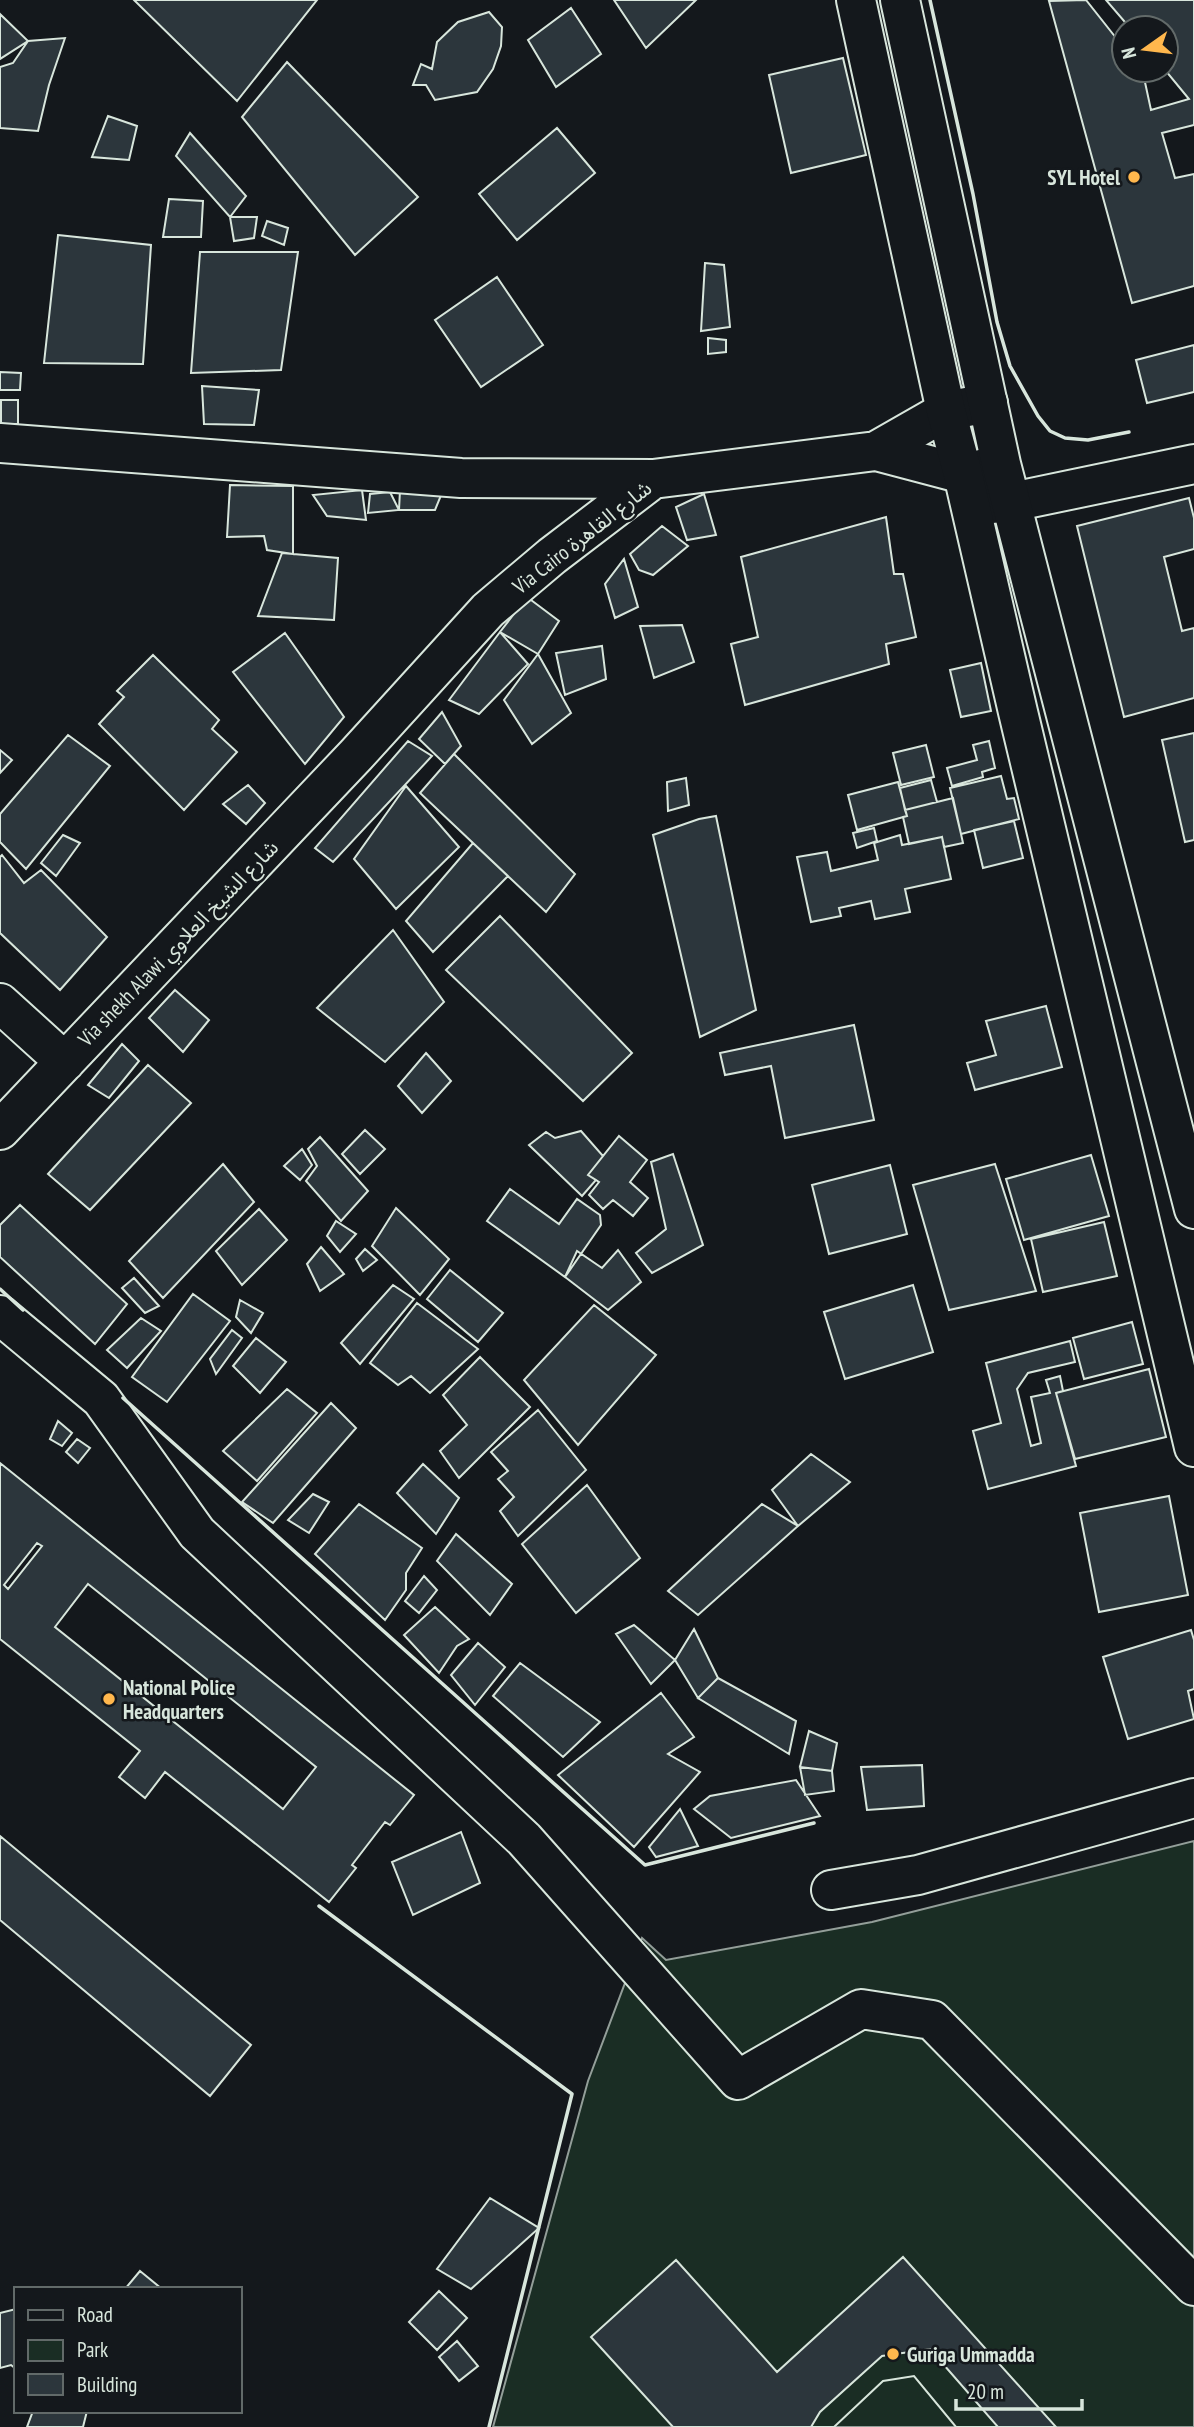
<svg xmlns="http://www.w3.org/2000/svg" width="1194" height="2427" viewBox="0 0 1194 2427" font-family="'PT Sans Narrow','Noto Sans Arabic',sans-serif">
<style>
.green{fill:#1a2d24;stroke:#939e99;stroke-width:2}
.building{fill:#2c363c;stroke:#d8e6dc;stroke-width:2;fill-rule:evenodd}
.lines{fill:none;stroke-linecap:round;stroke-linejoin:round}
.minor-casing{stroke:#d8e6dc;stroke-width:42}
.highway-casing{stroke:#d8e6dc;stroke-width:42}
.minor{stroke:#14181c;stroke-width:38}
.highway{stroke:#14181c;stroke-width:38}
.wall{stroke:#d8e6dc;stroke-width:3.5}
.poi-dot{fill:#ffb74d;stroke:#14181c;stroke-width:2.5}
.labels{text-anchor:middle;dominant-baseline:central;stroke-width:5;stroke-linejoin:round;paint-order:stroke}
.poi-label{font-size:21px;font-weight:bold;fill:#d8e6dc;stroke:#14181c;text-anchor:start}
.street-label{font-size:21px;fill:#d8e6dc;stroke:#14181c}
</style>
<rect width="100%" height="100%" fill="#14181c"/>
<!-- green -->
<path class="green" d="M1194,1841V2427H493L588,2081L642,1938L666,1960L872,1922Z"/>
<!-- building -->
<path class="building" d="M134,0H317L237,101Z
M614,0H696L646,48Z
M1086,0L1124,48V70H1141L1143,73L1151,110L1189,99L1165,70L1166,28H1130L1106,0H1194V125L1162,133L1175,178L1194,174V286L1132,303L1049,1Z
M571,8L601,54L556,87L528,40Z
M489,12L502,27L501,46L493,69L477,92L435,100L426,85H413L421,64L432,69L437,42L458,22Z
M0,14L28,41L0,59Z
M65,38L49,85L38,131L0,128V67L13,63L28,41Z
M843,58L866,155L791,173L769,75Z
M287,62L418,197L355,255L242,117Z
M108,116L137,126L129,160L92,157Z
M557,128L595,173L517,240L479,194Z
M190,133L246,196L230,217L176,156Z
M169,199L203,201L201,237H163Z
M230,217H257L254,238L234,241Z
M267,221L288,228L284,245L262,236Z
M58,235L151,245L143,364L44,363Z
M200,252H298L281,370L191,373Z
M705,263L724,265L730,327L701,331Z
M497,277L543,345L481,387L435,320Z
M708,338L726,340V352L708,354Z
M1194,345V392L1147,403L1136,360Z
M0,372L21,373L20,390H0Z
M202,386L259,390L254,425L204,424Z
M1,400H18V424H1Z
M230,485L293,486V554L267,550L264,536L227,537Z
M362,490L366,520L327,516L313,495Z
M400,490L442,493L435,510H399Z
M390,492L399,510L368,513L370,494Z
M704,494L716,535L687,540L676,507Z
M1189,498L1194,518V549L1164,557L1182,631L1194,628V698L1124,717L1077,526Z
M886,517L894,574H903L916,637L886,644L889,664L745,705L731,644L758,637L741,557Z
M662,526L688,546L653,575L639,570L630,554Z
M282,553L338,558L334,620L258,616Z
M624,559L638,607L615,618L605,584Z
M527,597L559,621L538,654L500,632Z
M682,625L694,662L654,678L640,626Z
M500,632L528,664L479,714L449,700Z
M285,633L344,717L305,764L233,672Z
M602,646L606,679L565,695L556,653Z
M538,654L571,713L532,744L504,700Z
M153,655L219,720L212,729L237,752L184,810L99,724L124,697L117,691Z
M981,663L991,711L961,717L950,670Z
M442,712L461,746L445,764L419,739Z
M1194,733V840L1185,842L1162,740Z
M68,735L110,766L26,869L0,842V814Z
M408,741L432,756L333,862L315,848Z
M989,741L995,768L982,772L983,777L952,786L947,768L977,760L973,745Z
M926,745L934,777L901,785L893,753Z
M0,750L12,760L0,773Z
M454,754L575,874L546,912L420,793Z
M1001,776L1007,799L1014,798L1019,819L961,834L950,788Z
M686,778L689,805L668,811L667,782Z
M931,780L937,802L905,810L900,788Z
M898,782L907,816L857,830L848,795Z
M248,785L265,803L246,824L223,804Z
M406,786L459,847L396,909L354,859Z
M953,798L963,843L944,847L942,837L909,844L903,817L907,816L905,810Z
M716,816L756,1010L700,1037L653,835L699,819Z
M1014,821L1023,858L983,868L974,830Z
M874,828L877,841L857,848L853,833Z
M63,835L80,843L56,876L41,863Z
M900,835L902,845L942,837L951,879L905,889L910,912L875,919L871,901L839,908L841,916L811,922L797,857L827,852L831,871L878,860L874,843Z
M473,843L508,876L433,952L406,921Z
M2,855L24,883L41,870L107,937L60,990L0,933V857Z
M500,916L632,1053L583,1101L446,970Z
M393,930L444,1002L385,1062L317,1008Z
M175,990L209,1020L183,1052L149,1018Z
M1046,1006L1062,1067L975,1090L967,1063L996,1055L986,1021Z
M854,1025L874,1120L785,1138L771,1066L725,1075L720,1053Z
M122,1044L139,1061L109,1098L88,1085Z
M426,1053L451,1081L422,1113L398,1086Z
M148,1065L191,1103L90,1210L48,1174Z
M365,1130L385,1149L360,1174L342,1154Z
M581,1131L603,1156L588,1175L596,1180L582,1196L529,1145L546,1132L555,1138Z
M619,1136L647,1160L630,1182L648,1198L633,1216L613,1200L603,1209L589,1195L599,1182L588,1175Z
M320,1137L368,1191L341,1221L306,1181L317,1166L308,1149Z
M302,1149L312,1165L300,1180L284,1166Z
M673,1154L703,1245L652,1273L636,1253L666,1229L651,1162Z
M1091,1155L1109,1216L1024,1240L1006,1179Z
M223,1164L254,1202L163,1298L129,1261Z
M995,1164L1036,1291L949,1310L913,1185Z
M890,1165L907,1234L829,1254L812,1185Z
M510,1189L559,1224L577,1199L600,1215L601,1225L565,1277L487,1221Z
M20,1205L127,1304L95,1344L0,1257V1225Z
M396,1208L449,1259L420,1295L372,1246Z
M259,1209L287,1240L242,1285L216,1251Z
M336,1221L356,1234L340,1252L327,1236Z
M1104,1222L1117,1276L1043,1292L1031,1239Z
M321,1247L344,1274L320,1291L307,1264Z
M365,1249L377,1260L363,1271L356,1259Z
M618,1250L641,1282L608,1310L565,1277L577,1251L602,1268Z
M450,1270L503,1313L478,1342L427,1299Z
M134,1278L159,1306L145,1313L122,1288Z
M393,1285L414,1299L360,1364L341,1343Z
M913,1285L933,1352L845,1379L824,1312Z
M193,1294L230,1321L167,1402L132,1377Z
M240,1300L263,1313L251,1333L236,1317Z
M417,1303L478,1349L430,1393L411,1376L398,1385L370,1363Z
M594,1305L656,1355L578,1445L524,1380Z
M141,1318L161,1331L127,1368L107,1350Z
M1132,1322L1143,1364L1084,1379L1073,1338Z
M232,1330L242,1338L216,1374L210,1359Z
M256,1338L286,1362L260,1393L233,1366Z
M1070,1341L1075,1362L1028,1373L1017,1389L1031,1446L1041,1443L1031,1397L1050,1393L1046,1380L1060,1376L1063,1391L1056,1393L1076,1466L988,1489L973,1431L1001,1423L986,1363Z
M480,1357L530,1407L459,1478L440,1451L467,1425L443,1395Z
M1149,1369L1166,1437L1075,1459L1056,1393Z
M287,1389L317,1413L257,1481L223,1451Z
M331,1403L356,1428L273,1523L242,1502Z
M538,1410L586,1470L518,1536L500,1511L514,1497L498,1479L508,1471L491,1452Z
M58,1421L72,1433L62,1446L50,1439Z
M77,1439L90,1448L78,1463L66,1452Z
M811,1454L850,1482L798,1526L772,1490Z
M0,1463L414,1795L390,1825L385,1822L352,1865L356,1868L329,1902L165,1772L145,1798L119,1777L140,1751L0,1639ZM37,1543L42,1546L8,1589L4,1585ZM88,1584L316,1767L283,1809L55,1627Z
M423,1464L459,1498L436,1534L397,1493Z
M587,1485L640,1558L576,1613L522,1544Z
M313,1494L329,1502L309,1533L288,1520Z
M1169,1496L1188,1595L1099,1612L1080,1513Z
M359,1504L422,1548L406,1573V1590L385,1620L315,1554Z
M762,1504L798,1526L698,1615L668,1591Z
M456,1534L512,1584L490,1615L437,1561Z
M424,1576L437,1590L419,1613L405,1601Z
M435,1607L469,1639L457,1646L439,1673L404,1635Z
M634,1625L675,1660L651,1684L616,1634Z
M694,1629L718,1678L698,1698L675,1660Z
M1191,1630L1194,1640V1689L1188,1691L1194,1719L1128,1739L1103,1657Z
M478,1643L505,1667L475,1705L451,1675Z
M520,1663L600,1722L563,1757L493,1696Z
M718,1678L796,1721L789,1754L698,1698Z
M661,1693L694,1737L668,1754L700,1772L634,1847L558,1775Z
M809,1731L837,1743L832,1771L800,1767Z
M922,1765L924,1806L867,1810L861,1767Z
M800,1767L832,1771L834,1791L805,1795Z
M796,1780L820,1816L731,1838L694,1809L710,1796Z
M680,1809L698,1846L656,1857L649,1847Z
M461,1832L480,1883L413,1915L392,1862Z
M0,1836L251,2045L210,2096L0,1920Z
M490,2198L539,2228L471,2289L437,2269Z
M903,2257L1056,2427H956L914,2376L883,2381L834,2427H673L591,2337L676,2260L777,2372Z
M140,2271L162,2289H125Z
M439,2291L467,2318L437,2350L409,2322Z
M16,2309V2369L11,2365L0,2368V2313Z
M457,2341L478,2366L459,2381L439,2357Z
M930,2349L998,2427H956L914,2376L883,2381L834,2427H811L820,2412L882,2356Z
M33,2411H87L83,2427H27Z"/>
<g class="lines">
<!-- minor casing -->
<g class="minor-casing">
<path id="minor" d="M0,443L461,478L653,479
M876,451L963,474L992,466
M980,505L1012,502L1194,464
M0,1003L65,1062
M0,1130L356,755L488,610L552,556L653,479L876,451L946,411L988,403
M0,1315L101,1399L197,1533L524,1839L738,2080L861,2009L932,2020L1194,2286
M831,1890L918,1875L1194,1798"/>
</g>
<!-- highway casing -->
<g class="highway-casing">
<path id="highway" d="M856,0L946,411L963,474L1018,712L1194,1447
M900,0L1001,464L1194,1209"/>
</g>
<!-- minor -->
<use href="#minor" class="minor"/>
<!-- highway -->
<use href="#highway" class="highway"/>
<!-- wall -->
<path class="wall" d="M930,0L973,194L997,322L1010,366L1038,416L1050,431L1065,438L1088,440L1129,432
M0,1289L23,1310
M123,1398L645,1865L814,1823
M319,1906L572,2094L489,2427"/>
</g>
<!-- markers -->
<g class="poi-dot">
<circle cx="1134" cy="177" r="7"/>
<circle cx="109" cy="1699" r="7"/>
<circle cx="893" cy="2354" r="7"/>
</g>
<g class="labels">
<!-- poi labels -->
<g class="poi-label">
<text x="1120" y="177" text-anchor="end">SYL Hotel</text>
<text x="123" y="1687">National Police<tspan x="123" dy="24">Headquarters</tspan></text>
<text x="907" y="2354">Guriga Ummadda</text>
</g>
<!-- street labels -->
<g class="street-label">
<text transform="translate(582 537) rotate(-38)">Via Cairo شارع القاهرة</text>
<text transform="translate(178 943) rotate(-46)">Via shekh Alawi شارع الشيخ العلاوي</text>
</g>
</g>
<!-- legend -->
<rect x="14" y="2287" width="228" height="126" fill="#14181c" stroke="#626a69" stroke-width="2"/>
<rect x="28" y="2310" width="35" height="10" fill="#14181c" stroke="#626a69" stroke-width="2"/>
<text x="77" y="2322" font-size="21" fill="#d8e6dc">Road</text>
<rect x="28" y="2340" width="35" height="21" fill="#1a2d24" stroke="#626a69" stroke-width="2"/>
<text x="77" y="2357" font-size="21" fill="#d8e6dc">Park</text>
<rect x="28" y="2374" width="35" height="21" fill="#2c363c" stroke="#626a69" stroke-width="2"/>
<text x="77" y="2392" font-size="21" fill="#d8e6dc">Building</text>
<!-- north arrow -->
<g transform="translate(1145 49) rotate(256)"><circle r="33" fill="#14181c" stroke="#626a69" stroke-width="2"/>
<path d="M0-5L12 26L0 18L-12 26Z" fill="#ffb74d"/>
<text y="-10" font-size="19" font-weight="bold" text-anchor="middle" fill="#d8e6dc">N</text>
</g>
<!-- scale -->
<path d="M956 2399v10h126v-10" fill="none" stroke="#d8e6dc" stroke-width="3.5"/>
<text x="967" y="2399" font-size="21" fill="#d8e6dc" stroke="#14181c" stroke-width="5" paint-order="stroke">20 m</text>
</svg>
